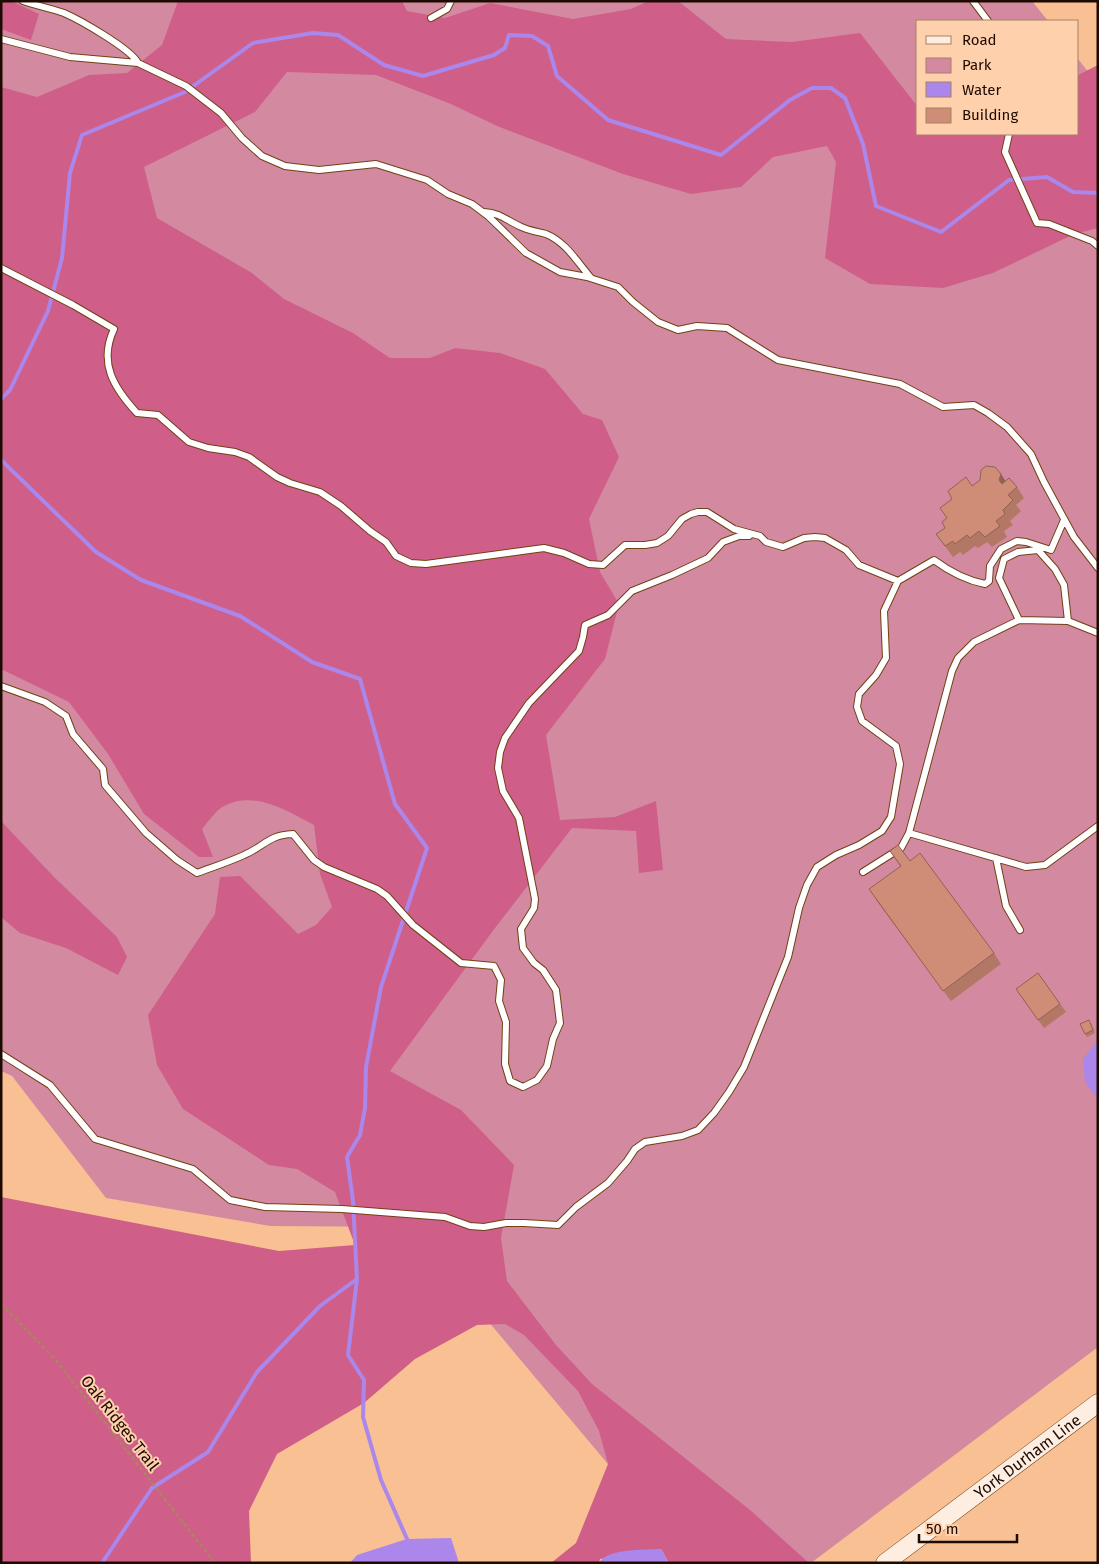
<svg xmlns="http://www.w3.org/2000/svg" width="1099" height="1564" viewBox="0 0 1099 1564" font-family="'Fira Sans',sans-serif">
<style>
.green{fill:#d38aa1}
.forest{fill:#cf5f88}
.water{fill:#ab86eb}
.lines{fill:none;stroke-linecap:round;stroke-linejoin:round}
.stream{stroke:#ab86eb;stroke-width:4}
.lane-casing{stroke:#714114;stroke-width:8}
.secondary-casing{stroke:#714114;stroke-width:19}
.path{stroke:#af8261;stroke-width:2.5;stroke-dasharray:4 2.5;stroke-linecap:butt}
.lane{stroke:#fff;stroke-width:6}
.secondary{stroke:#feeee2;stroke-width:18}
.wall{fill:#b27865}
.shaded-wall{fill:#916253}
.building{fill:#cf8c76;stroke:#916253}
.labels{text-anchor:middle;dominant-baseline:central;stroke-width:4;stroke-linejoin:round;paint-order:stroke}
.street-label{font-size:16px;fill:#1d0a00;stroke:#fed0ac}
</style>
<rect width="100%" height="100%" fill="#f9c093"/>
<!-- green -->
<path class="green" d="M1,1H1032L1048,21H918V134H1078V59L1098,84V1347L811,1563H691L409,1227L270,1226L106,1198L12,1076L1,1071Z"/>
<!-- forest -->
<path class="forest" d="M1,1H11L39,14L31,40L1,29Z
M178,1H402L407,11L445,18L490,3L573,19L631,9L649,1H678L726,39L792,42L860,33L918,107V134H1078V75L1098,65V228L1074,234L993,273L943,288L870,284L825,258L836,162L827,146L773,157L741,187L691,194L623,174L497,126L451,104L376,75L287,72L255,112L144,167L157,218L252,273L284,299L353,333L390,358H430L455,348L500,353L545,369L583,414L602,420L619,457L589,519L600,572L619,604L605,659L546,735L560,820L615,817L656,801L663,870L639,873L636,831L572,828L492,932L390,1071L461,1110L514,1165L501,1238L507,1281L556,1345L592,1384L750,1510L809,1563H669L661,1549L600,1559L599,1563H551L576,1543L608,1464L599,1431L578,1391L524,1335L505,1324L477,1325L415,1359L364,1403L277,1454L249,1511L251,1563H1V1197L279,1251L355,1245L335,1192L297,1169L269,1165L183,1109L157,1065L148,1015L215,914L220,877L240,876L298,934L316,925L332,907L320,874L314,825C287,811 255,790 224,806C216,810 208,822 202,829L213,857H199L144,814L108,754L69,702L1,669V87L37,97L89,75L127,73L162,45Z
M1,821L55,878L117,937L127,957L118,975L66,948L20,933L1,917Z"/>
<!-- water -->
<path class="water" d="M1098,1040V1099L1085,1082L1083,1059Z
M451,1538L459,1563H350L357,1555L407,1539Z
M661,1549L669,1563H599C607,1548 645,1550 661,1549Z"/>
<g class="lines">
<!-- stream -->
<path class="stream" d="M1,399L10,390L48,311L62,258L70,173L82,135L185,92L253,43L313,33L338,35L384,65L423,76L494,55L505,48L509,35L532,36L548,46L557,76L608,120L721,155L790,100L812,88H831L845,98L863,144L876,206L941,232L1009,180L1047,177L1073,192L1098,193
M1,460L96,552L141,580L240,616L312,662L360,679L395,804L427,848L381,987L366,1067L365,1108L360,1135L347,1157L353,1201L357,1279L348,1355L364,1380L363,1417L381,1480L407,1539
M102,1563L152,1488L208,1452L257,1372L320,1306L357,1279"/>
<!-- lane casing -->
<g class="lane-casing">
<path id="lane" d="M23,1C37,6 51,8 64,13C80,20 131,49 138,63
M973,1L988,21
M431,18L447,9L451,1
M1,39L70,57L138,63L186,86L221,113L242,138L262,156L285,166L319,170L376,164L427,180L448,194L472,204L488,216L526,253L560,272L587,277L618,287L633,302L658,322L678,330L697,326L727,328L778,360L900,384L943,407L974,405L988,413L1007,427L1031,454L1044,482L1074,537L1098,568
M1009,134L1005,152L1037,223L1049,224L1092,241L1098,246
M484,212C502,213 508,222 524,228C531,231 539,232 546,234C566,242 578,263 591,278
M1,268L73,305L114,329C98,363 114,388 137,413L158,415L189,442L208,448L235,452L249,457L277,477L290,483L320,492L341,506L370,531L386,542L396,556L411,563L426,564L544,548L564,553L589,564L603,565L625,545H645L657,543L668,536L682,519L691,514L698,512H707L734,529L760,536L766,542L783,547L804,538L815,537L825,538L846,550L859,565L898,581L884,611L886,658L876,675L859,694L857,707L862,721L896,746L900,764L891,817L882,831L859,845L836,855L817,867L807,885L799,908L788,957L744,1067L729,1092L714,1113L698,1130L682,1136L645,1142L635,1149L627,1161L608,1183L576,1207L558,1225L524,1223H506L484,1227L470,1226L445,1217L342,1209L265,1207L230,1200L193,1169L95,1139L50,1085L1,1054
M898,581L934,560C950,572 965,580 985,584L989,581L990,566L1001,549L1017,541L1026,542L1051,550L1064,520
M1019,620L999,578L1004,559L1018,552L1038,550L1055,569L1064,585L1068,621
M1,686L45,702L66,716L73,734L103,769L105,785L146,833L177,860L197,873C213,867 229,862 244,855C265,846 268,835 293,834L314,860L324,867L377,889L387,896L413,925L461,963L494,966L501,980L499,1001L506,1022L505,1064L510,1081L523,1087L537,1080L547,1066L553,1039L560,1023L556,990L543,970L534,963L523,948L521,929L534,908L535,899L519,818L503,791L498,768L500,752L505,738L529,703L579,651L583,637L585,625L608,615L632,591L672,575L708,558L723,542L739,536H749
M909,833L1026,867L1045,865L1098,826
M996,858L1006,906L1020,930
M863,872L901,848L909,833L952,671L958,658L974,642L1019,620L1068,621L1098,633"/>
</g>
<!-- secondary casing -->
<g class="secondary-casing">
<g id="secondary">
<path id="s1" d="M885,1563L1098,1403"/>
</g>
</g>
<!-- path -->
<path class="path" d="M1,1304L55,1359L215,1563"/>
<!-- lane -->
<use href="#lane" class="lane"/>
<!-- secondary -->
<use href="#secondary" class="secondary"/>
</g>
<!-- wall -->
<path class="wall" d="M1001,474L1005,481L1017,487L1024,498L1016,505L1021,511L1010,521L1013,525L1004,531L1007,537L992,547L987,542L978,548L975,546L963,555L960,552L953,557L936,534L945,528L947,518L972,486Z
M890,851L910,861L994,953L1001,964L951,1001L876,900L900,866Z
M1038,973L1066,1012L1044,1028L1016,989Z
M1091,1023L1095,1033L1087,1037L1085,1034Z"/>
<!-- shaded-wall -->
<path class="shaded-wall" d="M1001,474L1008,485L1007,491L1009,495L999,480Z"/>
<!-- building -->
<path class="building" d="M986,466L995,467L1001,474L999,480L1002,484L1009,478L1017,487L1008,495L1013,500L1003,510L1005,514L996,521L1000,526L985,537L979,531L970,538L967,535L955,544L953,541L945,546L936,534L945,528L942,522L947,518L940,508L952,499L948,491L966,477L972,486L980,480L981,470Z
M898,845L910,861L920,853L994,953L943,991L869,889L901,866L890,851Z
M1038,973L1060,1004L1038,1020L1016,989Z
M1089,1020L1093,1030L1085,1034L1080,1024Z"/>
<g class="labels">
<!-- street labels -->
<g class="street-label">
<text transform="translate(120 1423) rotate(52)">Oak Ridges Trail</text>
<text stroke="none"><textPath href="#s1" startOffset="178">York Durham Line</textPath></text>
</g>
</g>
<!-- border -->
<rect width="1099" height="1564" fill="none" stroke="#1d0a00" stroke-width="5"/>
<!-- legend -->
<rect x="916" y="20" width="162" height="115" fill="#fed0ac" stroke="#a48167"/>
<rect x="926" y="36" width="25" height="8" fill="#feeee2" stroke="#a48167"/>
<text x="962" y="45" font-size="15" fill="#1d0a00">Road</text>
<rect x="926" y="58" width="25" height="15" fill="#d38aa1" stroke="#a48167"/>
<text x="962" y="70" font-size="15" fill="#1d0a00">Park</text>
<rect x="926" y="82" width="25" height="15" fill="#ab86eb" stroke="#a48167"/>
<text x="962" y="95" font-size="15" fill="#1d0a00">Water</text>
<rect x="926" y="108" width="25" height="15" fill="#cf8c76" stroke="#a48167"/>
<text x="962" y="120" font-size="15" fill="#1d0a00">Building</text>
<!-- scale -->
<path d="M919 1534v8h98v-8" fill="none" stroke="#1d0a00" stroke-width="2.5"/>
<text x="926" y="1534" font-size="15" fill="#1d0a00" stroke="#fed0ac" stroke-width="4" paint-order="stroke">50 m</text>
</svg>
